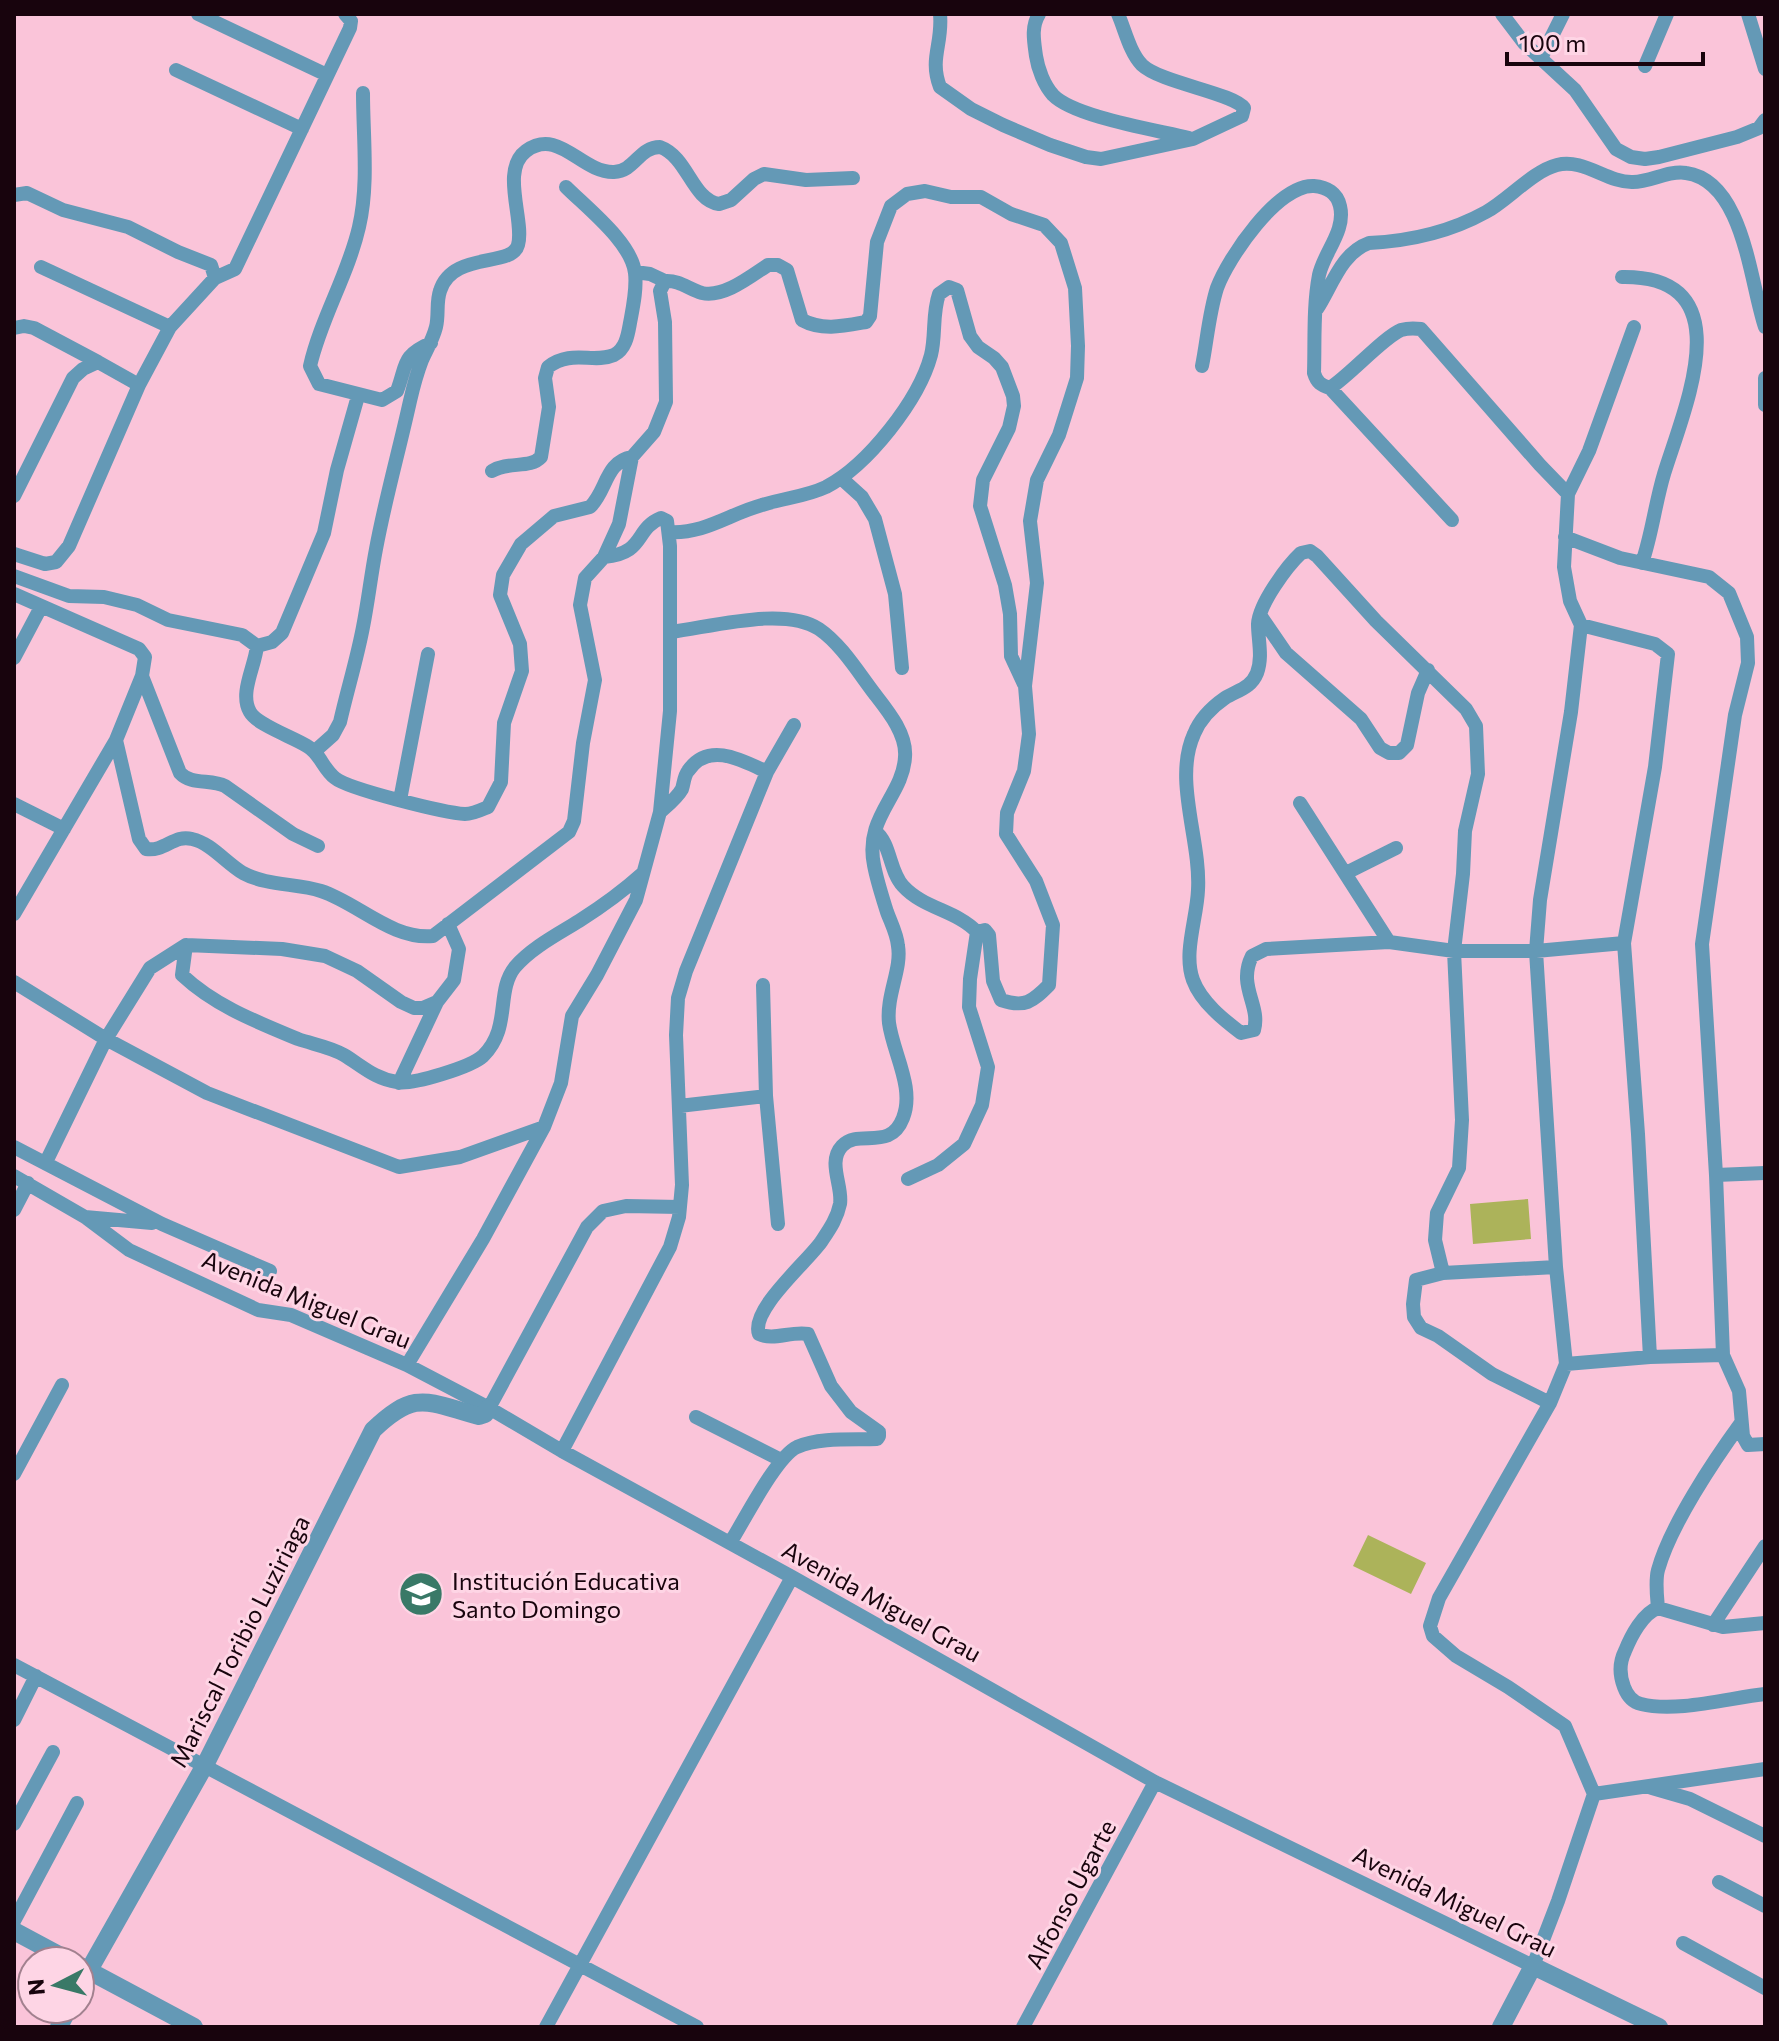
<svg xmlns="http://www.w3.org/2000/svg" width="1779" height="2041" viewBox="0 0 1779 2041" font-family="Commissioner,sans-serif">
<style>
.green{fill:#acb35a}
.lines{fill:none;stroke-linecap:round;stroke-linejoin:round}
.minor{stroke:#6499b6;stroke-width:14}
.tertiary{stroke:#6499b6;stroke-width:18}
.labels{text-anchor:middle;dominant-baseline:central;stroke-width:6;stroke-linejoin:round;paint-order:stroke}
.street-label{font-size:24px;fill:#18040d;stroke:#fed5e5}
.poi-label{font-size:24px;fill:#18040d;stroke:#fed5e5;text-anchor:start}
</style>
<rect width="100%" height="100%" fill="#fac4d9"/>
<!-- green -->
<path class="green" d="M1528,1199L1531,1239L1473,1244L1470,1204Z
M1368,1535L1426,1563L1411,1594L1353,1566Z"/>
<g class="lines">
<!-- minor -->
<path class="minor" d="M198,14L327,75
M940,14C943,44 929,58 940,87L971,109L1003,125L1050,145L1086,157L1101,159L1193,139L1242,116L1244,108C1233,93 1161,83 1142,65C1130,53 1125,30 1118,14
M1039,14C1031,27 1034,41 1036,56C1038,69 1044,85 1053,95C1074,117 1157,130 1189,138
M1502,14L1524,43L1575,90L1616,149L1631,157L1645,159L1659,157L1737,137L1759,128L1765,120
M1748,14L1765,69
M1541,58L1563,14
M1645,66L1667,14
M176,70L302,129
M363,93C363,137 369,184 359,227C348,275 321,318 310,366L319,384L382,400L397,391C407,365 401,356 431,343
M14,195L27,193L63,210L128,227L178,252L211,265L215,278
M41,267L170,327
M635,272L650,274L665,281
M1622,277C1744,275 1685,406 1664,474C1655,504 1652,534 1642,563
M1317,309C1332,286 1341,253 1369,243C1410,241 1450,232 1486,212C1508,200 1533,171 1557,165C1584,158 1607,183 1633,182C1651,182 1668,170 1686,173C1744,181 1750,283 1765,327
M14,328L24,326L34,328L98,362
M1202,366C1207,341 1209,313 1217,288C1228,258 1278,184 1314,186C1327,187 1337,193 1340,206C1346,231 1324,252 1319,275C1313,306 1315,341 1314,373C1317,383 1321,385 1330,388C1350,375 1384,337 1401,330C1408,328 1414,328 1421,329L1540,465L1568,494
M1765,378V405
M1330,388L1452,520
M492,471C509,461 530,469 541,457L549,407L545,378L548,367C572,349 593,364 614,355C626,349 628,334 630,323C633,307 637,289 635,273C632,243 587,208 566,187
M841,478L862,497L875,519L895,594L902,668
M14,496L73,378L83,369L98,362L139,385
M669,532C705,534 729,514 762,505C783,498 805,497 826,487C868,465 919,400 931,355C936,335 932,314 939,294L949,287L957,290L970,336L978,347L994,358L1002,367L1013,396L1014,406L1009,428L983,480L980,506L1005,585L1010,614L1011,656L1024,684
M1565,537L1620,558L1709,577L1729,593L1747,637L1748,663L1735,715L1702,944L1716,1175L1723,1355L1739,1391L1743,1436L1748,1445L1765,1444
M14,554L45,564L56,562L69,546L139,385L170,327L215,278L235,269L350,28L351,21L345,14
M14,576L69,596L104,597L137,605L168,620L242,635L257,646C255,667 239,693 250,712C257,725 293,737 307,746C320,753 323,769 335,778C348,789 445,813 465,814C473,814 481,810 488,807L501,782L504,723L522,671L520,644L500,595L503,575L521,544L554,516L590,507C607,491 605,462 632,457
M14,594L139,649L145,657L142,676L116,740L139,839L146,849C165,852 174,834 192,839C211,843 226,863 243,873C267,886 296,883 321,891C358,903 392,940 433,936L569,832L574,821L583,743L595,680L580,605L585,578L604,557L619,524L632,457L654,432L666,402L665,322L660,291L665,281C680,280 688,289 702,293C724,298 751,276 768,265H778L787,270L802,320C822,331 844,326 866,322L870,316L877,242L891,206L907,194L925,191L951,197H981L1011,214L1044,225L1061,243L1075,288L1078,346L1077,378L1059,435L1037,480L1030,521L1037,583L1025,686L1029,734L1024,771L1007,813L1006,834L1036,881L1053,925L1049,985C1032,1002 1025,1008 1001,1000L993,981L989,935L985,930L977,932L970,979L969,1007L988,1067L982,1105L964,1144L938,1165L908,1179
M1260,615L1286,653L1361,719L1380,748L1389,753H1399L1407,745L1418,693L1428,670
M1581,625L1655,644L1668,654L1655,767L1624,943L1638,1134L1650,1357
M671,632C711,627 784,606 819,629C841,644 858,672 874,693C888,711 907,734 905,757C903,796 864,817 874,865C877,881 882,896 887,912C891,923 897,934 898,946C902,969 886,995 889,1023C893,1053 915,1088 903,1118C890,1152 859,1128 842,1146C827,1162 843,1186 840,1204C837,1219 829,1230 821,1242C807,1262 750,1310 759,1334C773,1341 791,1331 808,1334L831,1386L851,1412L879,1432V1436L877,1439C853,1440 820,1437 797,1447C776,1457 744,1521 730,1543
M257,646L272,642L282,633L324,533L337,470L358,396
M14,658L41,607
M142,676L180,773C191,785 211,779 225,786L293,834L318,846
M315,751L333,735L340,722C347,691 357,659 363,627C368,602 371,575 376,549C385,500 399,451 410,401C413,388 417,373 422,360C427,349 433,339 436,327C439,315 436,302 440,291C452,251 512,268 518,245C525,221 500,170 526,151C559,127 581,173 614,172C635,171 639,147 660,147C688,157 692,200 719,204L731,200L754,179L764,174L806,180L853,178
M400,800L428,654
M1300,803L1389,942
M14,804L64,829
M660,812C668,805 677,798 682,789C684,783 684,776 688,771C708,741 742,760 767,772
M875,831C891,843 889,871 903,886C924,909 956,910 977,932
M1346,873L1396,848
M14,914L116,740
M186,945L182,975C215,1006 257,1022 298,1039C312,1044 331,1047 344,1055C362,1066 375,1079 397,1082C413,1085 471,1067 483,1056C512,1027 495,992 515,967C531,948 558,934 579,921C601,907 622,892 642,874
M14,982L106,1039L207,1093L399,1167L460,1157L544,1127
M763,985L766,1096L778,1224
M399,1083L437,1002
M679,1106L766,1096
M14,1147L162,1224L270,1271
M46,1162L106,1039L150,968L186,945L282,949L325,956L357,971L401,1002L414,1008H423L437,1002L454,980L459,949L448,924
M1716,1175L1765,1173
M14,1176L85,1217L129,1250L258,1310L291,1315L407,1365L489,1408L562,1451L792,1577L1155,1782L1533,1966L1558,1901L1594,1794L1565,1726L1508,1687L1456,1656L1433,1636L1430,1626L1439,1598L1550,1403L1566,1364L1556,1267L1536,951L1540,900L1571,712L1581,625L1570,601L1564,567L1568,494L1589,451L1634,327
M14,1210L28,1183
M85,1217L152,1223
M1443,1273L1435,1240L1437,1213L1459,1168L1462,1120L1454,951L1463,874L1465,831L1478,774L1476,726L1466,709L1376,621L1317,556L1310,551L1301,553C1287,566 1259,604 1258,624C1258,640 1263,657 1257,673C1251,688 1238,690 1225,698C1212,707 1200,719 1194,734C1173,780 1201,840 1198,890C1197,918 1183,953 1193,980C1201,1002 1224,1020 1241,1033L1254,1030C1261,1005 1237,986 1252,956L1266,949L1389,942L1454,951H1536L1624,943
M1566,1364L1650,1357L1723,1355
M407,1365L483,1239L544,1127L561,1083L572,1016L597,975L636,900L660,812L670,711V546L667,521L661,518C634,529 646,553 604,557
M1550,1403L1492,1374L1438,1336L1421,1328L1414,1317L1413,1304L1416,1280L1443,1273L1556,1267
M489,1408L587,1227L603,1211L626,1206L680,1207
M696,1417L781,1460
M562,1451L670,1247L679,1217L682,1185L676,1035L678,998L686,971L767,772L794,725
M14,1474L62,1385
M1658,1608C1657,1596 1655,1581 1658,1570C1670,1526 1714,1460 1741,1423
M1765,1623L1723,1627L1658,1608C1643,1613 1631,1636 1625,1651C1619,1663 1619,1674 1624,1687C1627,1695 1632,1702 1641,1704C1676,1713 1729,1698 1765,1694
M1713,1625L1765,1546
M14,1665L697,2027
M14,1720L36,1676
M1652,1788L1690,1799L1765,1836
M1594,1794L1765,1769
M14,1824L53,1752
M1719,1882L1765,1906
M14,1921L77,1803
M1683,1943L1765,1988
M546,2027L792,1577
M1023,2027L1155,1782"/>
<!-- tertiary -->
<path class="tertiary" d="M14,1931L70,1961
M80,1966L194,2027
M80,1986L205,1765L373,1430C416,1389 426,1402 479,1416L485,1414L489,1408
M59,2027L68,2009
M1501,2027L1533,1966L1659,2027"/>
</g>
<!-- icons -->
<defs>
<g id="school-disc" transform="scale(2.3)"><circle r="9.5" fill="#397967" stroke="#fed5e5"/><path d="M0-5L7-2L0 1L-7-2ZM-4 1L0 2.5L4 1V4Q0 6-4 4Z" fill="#fff"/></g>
</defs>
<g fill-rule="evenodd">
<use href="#school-disc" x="421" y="1594"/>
</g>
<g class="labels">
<!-- street labels -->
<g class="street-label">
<text transform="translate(307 1299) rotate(22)">Avenida Miguel Grau</text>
<text transform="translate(882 1601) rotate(29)">Avenida Miguel Grau</text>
<text transform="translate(239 1641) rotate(-63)">Mariscal Toribio Luziriaga</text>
<text transform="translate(1070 1894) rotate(-62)">Alfonso Ugarte</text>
<text transform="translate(1455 1901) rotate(26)">Avenida Miguel Grau</text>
</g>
<!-- poi labels -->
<g class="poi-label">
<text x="452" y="1580">Institución Educativa<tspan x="452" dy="28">Santo Domingo</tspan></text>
</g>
</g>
<!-- border -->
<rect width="1779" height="2041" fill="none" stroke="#18040d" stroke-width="32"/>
<!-- north arrow -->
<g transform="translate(56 1985) rotate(264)"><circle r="38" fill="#fed5e5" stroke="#a2818f" stroke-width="2"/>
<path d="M0-6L14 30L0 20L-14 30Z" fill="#397967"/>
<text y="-12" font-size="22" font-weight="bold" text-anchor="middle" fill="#18040d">N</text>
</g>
<!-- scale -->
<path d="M1507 52v12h196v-12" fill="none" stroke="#18040d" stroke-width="4"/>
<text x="1519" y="52" font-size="24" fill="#18040d" stroke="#fed5e5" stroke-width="6" paint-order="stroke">100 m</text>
</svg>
